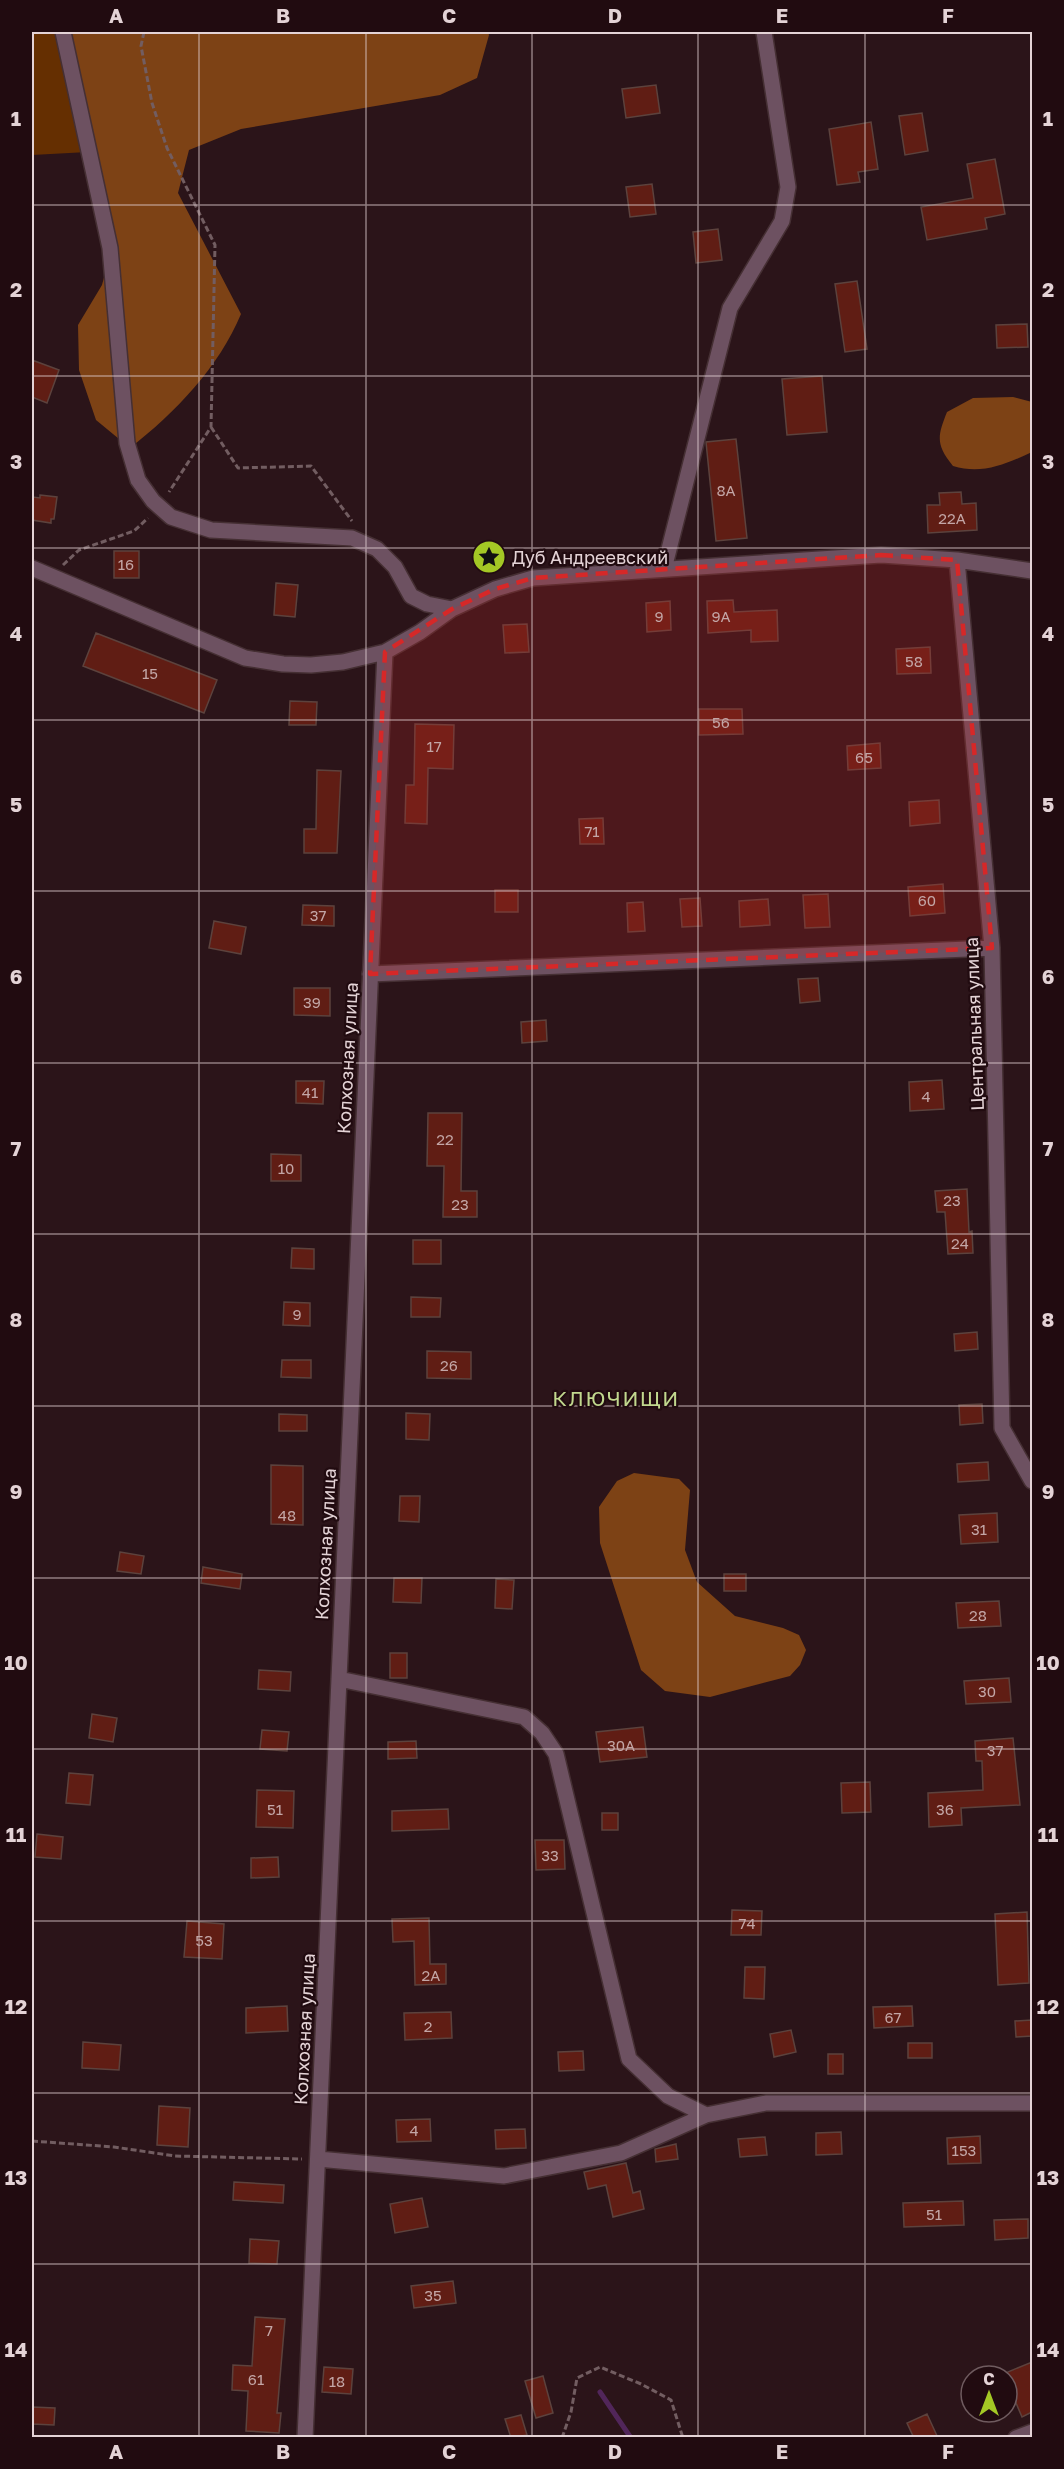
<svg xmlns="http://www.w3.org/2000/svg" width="1064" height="2469" viewBox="0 0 1064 2469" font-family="'Golos Text',sans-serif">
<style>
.green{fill:#652f01}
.forest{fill:#7d4215}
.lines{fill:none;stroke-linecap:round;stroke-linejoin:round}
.stream{stroke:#51265a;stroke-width:5}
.building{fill:#601d14;stroke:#5c423d;stroke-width:1.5}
.minor-casing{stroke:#452f33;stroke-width:18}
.path{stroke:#725d61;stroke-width:3;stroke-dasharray:6 3;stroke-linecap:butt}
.minor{stroke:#6d5161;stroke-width:15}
.marked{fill:#d62828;fill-opacity:0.2;stroke:#d62828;stroke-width:4.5;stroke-dasharray:12 8;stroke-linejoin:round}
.grid{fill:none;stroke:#e4d3d6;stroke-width:1.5;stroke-opacity:0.55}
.labels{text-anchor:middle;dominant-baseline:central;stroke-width:4.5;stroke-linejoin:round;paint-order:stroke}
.number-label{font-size:15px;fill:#c3a6a6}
.poi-label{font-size:18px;fill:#e4d3d6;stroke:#210b10;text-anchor:start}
.street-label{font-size:18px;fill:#e4d3d6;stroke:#210b10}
.quarter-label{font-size:21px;letter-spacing:1.5px;fill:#c1d88e;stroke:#210b10}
.neatline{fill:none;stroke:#e4d3d6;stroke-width:2}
.grid-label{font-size:20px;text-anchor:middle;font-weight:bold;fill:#e4d3d6}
</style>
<rect width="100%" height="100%" fill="#2b1419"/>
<!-- green -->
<path class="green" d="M32,32H118L125,150L32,155Z"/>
<!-- forest -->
<path class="forest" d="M71,32H488L489,35L477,78L440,95L241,129L189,150L178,193L241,314C219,367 175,413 130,448L96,420L79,370L78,325L102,285L115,236Z
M1013,397L1032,402V452C1006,464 982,475 953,466C936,445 937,437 947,412L973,398Z
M634,1473L679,1479L690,1490L685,1550L697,1582L735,1616L783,1628L799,1635L806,1650L800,1665L790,1676L710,1697L665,1691L641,1670L600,1543L599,1507L617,1481Z"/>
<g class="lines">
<!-- stream -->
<path class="stream" d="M600,2392L631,2438"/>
</g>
<!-- building -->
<path class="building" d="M656,85L660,113L626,118L622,89Z
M922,113L928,151L905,155L899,116Z
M871,122L878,169L858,172L860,182L837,185L829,129Z
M995,159L1005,214L985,218L987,229L927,240L921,207L973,198L967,164Z
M652,184L656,214L630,217L626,187Z
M718,229L722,260L696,263L693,232Z
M857,281L867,349L845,352L835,284Z
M1027,324L1028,347L997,348L996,325Z
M32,360L59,370L47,403L32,397Z
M822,376L827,432L787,435L782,379Z
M736,439L747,538L716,541L706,442Z
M961,492L962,504L976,503L977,530L928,533L927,505H940L939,493Z
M40,495L57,497L54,519H51V523L32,520L33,497L40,498Z
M114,551H139V578H114Z
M276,583L298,585L295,617L274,615Z
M733,600L734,612L777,610L778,641L751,642V630L708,633L707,601Z
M670,601L671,630L647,632L646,603Z
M527,624L529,652L505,653L503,625Z
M96,633L217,680L204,713L83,666Z
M930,647L931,673L897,674L896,649Z
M290,701L317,702L316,725H289Z
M699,709H742L743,734L699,735Z
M415,724L454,725L453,769L428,768L427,824L405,823L406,785H414Z
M880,743L881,768L848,770L847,746Z
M317,770L341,771L337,853H304V829H316Z
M939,800L940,823L910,826L909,802Z
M603,818L604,844H580L579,819Z
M943,884L945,913L910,916L908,887Z
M495,890H518V912H495Z
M828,894L830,927L805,928L803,895Z
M700,898L702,926L682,927L680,899Z
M768,899L770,925L740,927L739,901Z
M643,902L645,931L628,932L627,903Z
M303,905L334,906V926L302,925Z
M214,921L246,927L241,954L209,948Z
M818,978L820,1001L800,1003L798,979Z
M294,988H330V1016L294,1015Z
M546,1020L547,1041L522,1043L521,1022Z
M942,1080L944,1109L910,1111L909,1082Z
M296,1081H324L323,1104L296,1103Z
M428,1113H462L461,1191H477V1217H443L444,1166H427Z
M271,1154L301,1155V1181H271Z
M967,1189L969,1232L972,1231L973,1253L948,1254L945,1212H937L935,1191Z
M413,1240H441V1264H413Z
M292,1248L314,1249V1269L291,1268Z
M411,1297L441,1298L440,1317H411Z
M284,1302L310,1303V1326L283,1325Z
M977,1332L978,1349L955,1351L954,1334Z
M427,1351L471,1352V1379L427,1378Z
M282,1360H311V1378L281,1377Z
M982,1404L983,1423L960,1425L959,1405Z
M406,1413L430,1414L429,1440L406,1439Z
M279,1414L307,1415V1431H279Z
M988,1462L989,1480L958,1482L957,1464Z
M271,1465L303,1466V1525L271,1524Z
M400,1496H420L419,1522L399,1521Z
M997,1513L998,1542L961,1544L959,1515Z
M120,1552L144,1556L141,1574L117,1571Z
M203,1567L242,1574L240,1589L201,1583Z
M724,1574H746V1591H724Z
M394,1578H422L421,1603L393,1602Z
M496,1579L514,1580L512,1609L495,1608Z
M999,1601L1001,1626L958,1628L956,1603Z
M390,1653H407V1678H390Z
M259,1670L291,1672L290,1691L258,1689Z
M1009,1678L1011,1702L966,1704L964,1681Z
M92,1714L117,1718L113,1742L89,1738Z
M643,1727L647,1757L600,1762L596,1732Z
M262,1730L289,1732L287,1751L260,1749Z
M1013,1738L1020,1805L961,1808L962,1825L929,1827L928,1793L983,1790L982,1761H976L975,1741Z
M416,1741L417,1758L388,1759V1742Z
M69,1773L93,1775L90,1805L66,1803Z
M870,1782L871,1812L842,1813L841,1783Z
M257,1790L294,1791L293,1828L256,1827Z
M448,1809L449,1829L392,1831V1811Z
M602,1813H618V1830H602Z
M37,1834L63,1837L61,1859L35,1857Z
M535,1840H564L565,1869L536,1870Z
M278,1857L279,1877L251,1878V1858Z
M732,1910L762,1911L761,1935H731Z
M1027,1912L1029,1983L998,1985L995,1914Z
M429,1918L430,1964H446V1984L415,1985L414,1941L393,1942L392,1919Z
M187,1921L224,1924L222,1959L184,1957Z
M745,1967H765L764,1999L744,1998Z
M287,2006L288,2031L246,2033V2008Z
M912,2006L913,2026L874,2028L873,2007Z
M451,2012L452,2038L405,2040L404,2013Z
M1032,2020V2036L1016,2037L1015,2021Z
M791,2030L796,2052L774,2057L770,2034Z
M83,2042L121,2045L119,2070L82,2068Z
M908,2043H932V2058H908Z
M583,2051L584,2070L559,2071L558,2052Z
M828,2054H843V2074H828Z
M159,2106L190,2108L188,2147L157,2145Z
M430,2119L431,2141L397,2142L396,2120Z
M525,2129L526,2148L496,2149L495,2130Z
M841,2132L842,2154L816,2155V2133Z
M980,2136L981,2163L948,2164L947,2138Z
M765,2137L767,2155L740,2157L738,2139Z
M676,2144L678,2159L656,2162L655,2149Z
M626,2163L633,2193L640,2191L644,2209L613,2217L606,2185L588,2189L584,2172Z
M234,2182L284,2185L283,2203L233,2200Z
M422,2198L428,2227L395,2233L390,2204Z
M963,2201L964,2225L904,2227L903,2203Z
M1028,2219V2238L995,2240L994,2220Z
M250,2239L279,2241L277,2264L249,2263Z
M453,2281L456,2303L414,2308L411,2286Z
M255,2317L285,2319L277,2413H281L279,2433L246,2431L248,2391L232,2390L233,2365L252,2366Z
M1032,2362V2412L1022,2417L1007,2382V2376L1003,2374Z
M324,2367L353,2369L351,2394L322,2392Z
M543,2376L553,2413L536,2418L525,2381Z
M32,2407L55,2408L54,2425L32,2424Z
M927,2414L938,2438H914L907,2423Z
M521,2415L527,2435L511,2438L505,2419Z"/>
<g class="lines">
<!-- minor casing -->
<g class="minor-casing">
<path id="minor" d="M63,32L110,248L127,443L138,480L153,501L171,517L211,530L352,538L377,549L395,567L411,596L427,604L452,609
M957,560L992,948L1002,1428L1032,1481
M32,568L245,658L283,664L311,665L343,662L385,652L420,632L452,609L495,589L533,578L881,555L957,560L1032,571
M664,569L730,308L782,221L788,187L764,32
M370,974L992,948
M339,1679L524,1717L542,1733L556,1754L629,2059L668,2096L706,2115
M318,2159L504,2176L621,2153L706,2115L766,2103H1032
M305,2438L385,652
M1016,2438L1032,2432"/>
</g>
<!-- path -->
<path class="path" d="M144,32L141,46L152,103L167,148L215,245L211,427L169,492
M211,427L238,468L311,466L352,521
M63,565L79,550L134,531L148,518
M32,2141L114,2147L175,2156L302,2159
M562,2438L571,2412L577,2378L600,2367L641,2384L671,2400L683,2438"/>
<!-- minor -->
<use href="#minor" class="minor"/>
</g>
<!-- marked area -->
<path class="marked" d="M881,555L957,560L992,948L370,974L385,652L452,609L495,589L533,578Z"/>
<!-- grid -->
<path class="grid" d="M199,32V2438M366,32V2438M532,32V2438M698,32V2438M865,32V2438M32,205H1032M32,376H1032M32,548H1032M32,720H1032M32,891H1032M32,1063H1032M32,1234H1032M32,1406H1032M32,1578H1032M32,1749H1032M32,1921H1032M32,2093H1032M32,2264H1032"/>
<!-- icons -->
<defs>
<g id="sight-disc" transform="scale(1.725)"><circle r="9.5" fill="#a4c825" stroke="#210b10"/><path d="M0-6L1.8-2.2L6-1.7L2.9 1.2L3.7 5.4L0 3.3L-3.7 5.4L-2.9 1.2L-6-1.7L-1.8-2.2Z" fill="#111"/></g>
</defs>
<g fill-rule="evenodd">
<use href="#sight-disc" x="489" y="557"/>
</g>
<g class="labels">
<!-- number labels -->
<g class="number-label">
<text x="726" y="490">8А</text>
<text x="952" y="518">22А</text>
<text x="126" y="564">16</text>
<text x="659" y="616">9</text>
<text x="721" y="616">9А</text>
<text x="914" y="661">58</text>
<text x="150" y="673">15</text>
<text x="721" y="722">56</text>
<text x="434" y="746">17</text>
<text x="864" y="757">65</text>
<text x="592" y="831">71</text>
<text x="927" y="900">60</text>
<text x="318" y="915">37</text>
<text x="312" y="1002">39</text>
<text x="310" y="1092">41</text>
<text x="926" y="1096">4</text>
<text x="445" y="1139">22</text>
<text x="286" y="1168">10</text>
<text x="952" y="1200">23</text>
<text x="460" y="1204">23</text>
<text x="960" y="1243">24</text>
<text x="297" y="1314">9</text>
<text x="449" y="1365">26</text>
<text x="287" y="1515">48</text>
<text x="979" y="1529">31</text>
<text x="978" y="1615">28</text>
<text x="987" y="1691">30</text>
<text x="621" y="1745">30А</text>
<text x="995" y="1750">37</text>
<text x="275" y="1809">51</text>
<text x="945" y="1809">36</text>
<text x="550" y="1855">33</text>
<text x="747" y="1923">74</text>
<text x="204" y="1940">53</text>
<text x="431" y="1975">2А</text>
<text x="893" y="2017">67</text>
<text x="428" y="2026">2</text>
<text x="414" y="2130">4</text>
<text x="964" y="2150">153</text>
<text x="934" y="2214">51</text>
<text x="433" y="2295">35</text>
<text x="269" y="2330">7</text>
<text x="256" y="2379">61</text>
<text x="337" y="2381">18</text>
</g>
<!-- poi labels -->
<g class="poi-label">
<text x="512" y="557">Дуб Андреевский</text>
</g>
<!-- street labels -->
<g class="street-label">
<text transform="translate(974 1024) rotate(-92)">Центральная улица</text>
<text transform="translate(347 1058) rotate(-87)">Колхозная улица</text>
<text transform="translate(325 1544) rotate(-87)">Колхозная улица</text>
<text transform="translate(304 2029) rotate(-87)">Колхозная улица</text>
</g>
<!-- quarter labels -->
<g class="quarter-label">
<text x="616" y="1398">КЛЮЧИЩИ</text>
</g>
</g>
<!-- border -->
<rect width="1064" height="2469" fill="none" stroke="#210b10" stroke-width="66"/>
<!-- north arrow -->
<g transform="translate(989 2394)"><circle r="28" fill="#210b10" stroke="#6f5b5f" stroke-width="1.5"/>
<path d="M0-4.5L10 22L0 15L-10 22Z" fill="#a4c825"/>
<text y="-9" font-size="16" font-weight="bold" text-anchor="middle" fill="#e4d3d6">С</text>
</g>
<rect x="33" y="33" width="998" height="2403" class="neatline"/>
<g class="grid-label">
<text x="116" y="23">A</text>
<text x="283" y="23">B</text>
<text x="449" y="23">C</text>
<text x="615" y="23">D</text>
<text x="782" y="23">E</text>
<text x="948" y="23">F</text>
<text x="16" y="126">1</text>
<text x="1048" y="126">1</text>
<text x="16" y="297">2</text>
<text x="1048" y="297">2</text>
<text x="16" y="469">3</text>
<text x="1048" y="469">3</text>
<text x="16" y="641">4</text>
<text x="1048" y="641">4</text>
<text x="16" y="812">5</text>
<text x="1048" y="812">5</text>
<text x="16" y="984">6</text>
<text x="1048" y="984">6</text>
<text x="16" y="1156">7</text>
<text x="1048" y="1156">7</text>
<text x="16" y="1327">8</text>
<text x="1048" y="1327">8</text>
<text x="16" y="1499">9</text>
<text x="1048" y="1499">9</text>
<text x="16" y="1670">10</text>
<text x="1048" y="1670">10</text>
<text x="16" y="1842">11</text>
<text x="1048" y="1842">11</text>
<text x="16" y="2014">12</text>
<text x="1048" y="2014">12</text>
<text x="16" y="2185">13</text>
<text x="1048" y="2185">13</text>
<text x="16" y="2357">14</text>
<text x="1048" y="2357">14</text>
<text x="116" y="2459">A</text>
<text x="283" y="2459">B</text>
<text x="449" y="2459">C</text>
<text x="615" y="2459">D</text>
<text x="782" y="2459">E</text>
<text x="948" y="2459">F</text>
</g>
</svg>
